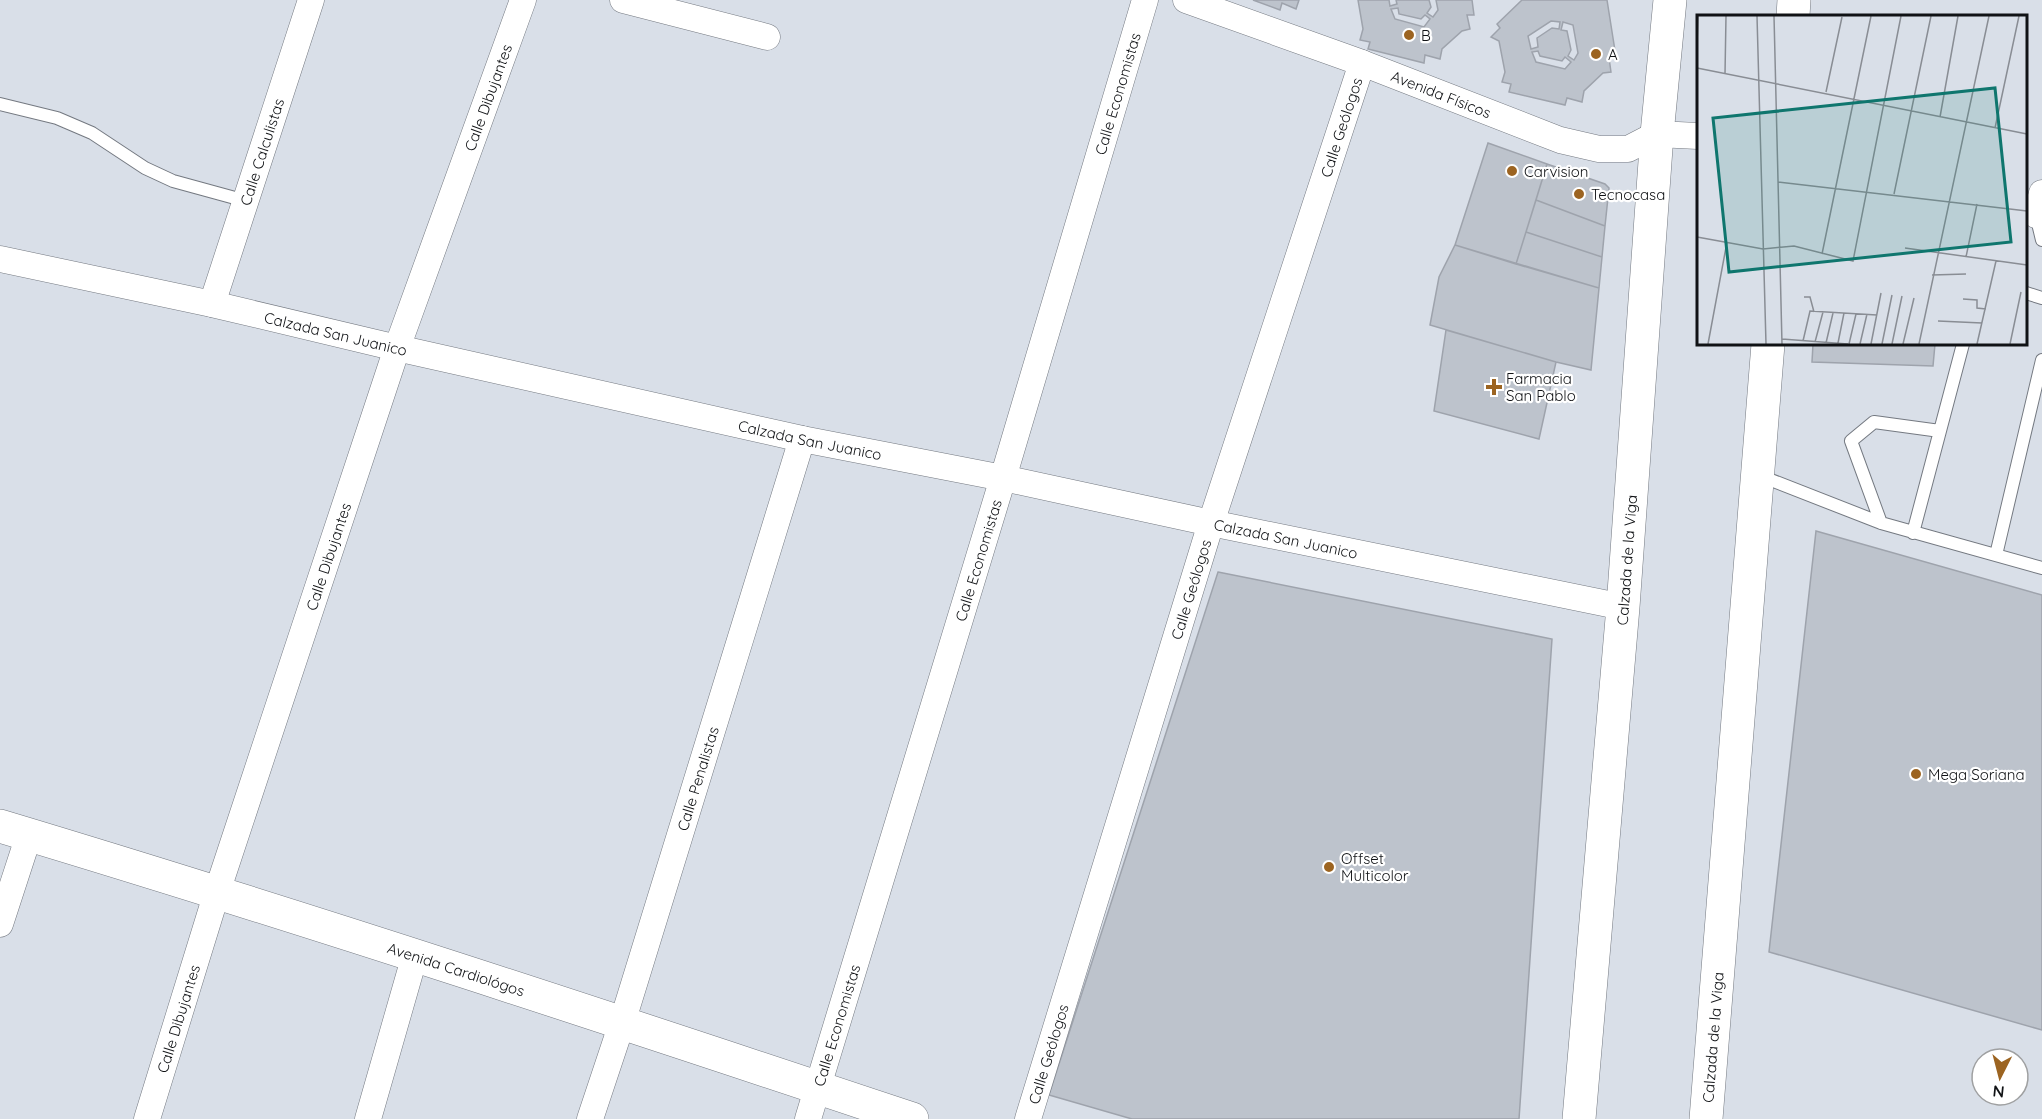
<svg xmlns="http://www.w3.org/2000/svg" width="2042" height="1119" viewBox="0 0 2042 1119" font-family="Quicksand,sans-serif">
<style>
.building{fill:#bdc3cc;stroke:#9ea3ac;stroke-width:1.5;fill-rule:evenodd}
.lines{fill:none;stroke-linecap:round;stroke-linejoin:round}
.lane-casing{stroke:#747981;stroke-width:14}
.street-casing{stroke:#747981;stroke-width:27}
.primary-casing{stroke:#747981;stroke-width:34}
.lane{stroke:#fff;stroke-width:12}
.street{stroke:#fff;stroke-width:26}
.primary{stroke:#fff;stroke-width:33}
.poi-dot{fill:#9c6421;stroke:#fff;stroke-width:2}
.labels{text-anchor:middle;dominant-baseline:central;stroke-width:4.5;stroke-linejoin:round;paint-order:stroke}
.poi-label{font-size:15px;fill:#101215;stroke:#fff;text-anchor:start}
.street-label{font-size:15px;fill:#101215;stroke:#fff}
.inset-road{fill:none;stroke:#898d94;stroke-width:1.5}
.view{fill:#0f766e;fill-opacity:0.15;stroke:#0f766e;stroke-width:3}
.inset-edge{fill:none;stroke:#101215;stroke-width:3}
</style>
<rect width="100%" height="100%" fill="#d9dfe8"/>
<!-- building -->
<path class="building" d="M1253,0H1299L1296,9L1282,3L1280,10Z
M1358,0H1389L1390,6L1397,4L1396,0H1429L1431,7L1427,13L1433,17L1438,10L1436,0H1472L1474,15H1467L1470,29L1462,31L1442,49L1440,59L1425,55L1424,63L1368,49L1370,42L1360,40L1363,29ZM1398,8L1399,14L1421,19L1425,15L1430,19L1424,27L1395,19L1391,9Z
M1522,0H1607L1616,57L1609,58L1611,72L1603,73L1584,91L1582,102L1567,98L1565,105L1509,92L1511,84L1502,82L1505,72L1499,41L1491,37L1500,28L1497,24ZM1551,21L1560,22L1559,29L1552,28L1537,38L1538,47L1531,49L1528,36ZM1563,22L1573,25L1578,53L1574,60L1568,56L1571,50L1567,31L1561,30ZM1538,51L1540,56L1562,61L1565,57L1571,62L1565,69L1536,62L1532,52Z
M1488,143L1547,164L1516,264L1455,245Z
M1547,164L1605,184L1609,188L1605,226L1536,200Z
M1536,200L1605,226L1602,257L1526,232Z
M1526,232L1602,257L1599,288L1516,264Z
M1455,245L1599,288L1591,370L1556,362L1430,325L1439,277Z
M1446,330L1556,362L1539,439L1434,411Z
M1813,344H1935L1933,366L1812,362Z
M1816,531L2042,595V1030L1769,952Z
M1218,572L1552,639L1519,1119H1132L1049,1095Z"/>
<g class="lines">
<!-- lane casing -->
<g class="lane-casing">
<path id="lane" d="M0,104L57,118L92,133L145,168L173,181L246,201
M2036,215L2042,240
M2026,293L2042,298
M1758,475L1881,523L2042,568
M1881,523L1851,441L1874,422L1940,431
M1913,533L1963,344
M1996,555L2042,360"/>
</g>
<!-- street casing -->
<g class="street-casing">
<g id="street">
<path d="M623,0L767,37"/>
<path id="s1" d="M1186,0L1362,63L1560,140L1599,149H1628L1657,134L1698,136"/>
<path d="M2036,215L2042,193"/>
<path id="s2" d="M0,259L212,304L397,348L802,439L1003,478L1211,523L1623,607"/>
<path id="s3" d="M212,304L311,0"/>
<path d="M0,924L29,835"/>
<path id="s4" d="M147,1119L217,892L397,348L523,0"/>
<path d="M368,1119L415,955"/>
<path id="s5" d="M590,1119L622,1023L802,439"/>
<path id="s6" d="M808,1119L1003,478L1145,0"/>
<path id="s7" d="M1028,1119L1211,523L1362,63"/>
</g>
</g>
<!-- primary casing -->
<g class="primary-casing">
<g id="primary">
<path d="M1793,16L1794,0"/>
<path id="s8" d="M0,826C306,918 609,1018 912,1119"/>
<path id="s9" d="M1579,1119L1623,607L1657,134L1670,0"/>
<path id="s10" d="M1706,1119L1768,344"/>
</g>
</g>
<!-- lane -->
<use href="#lane" class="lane"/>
<!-- street -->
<use href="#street" class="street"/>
<!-- primary -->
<use href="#primary" class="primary"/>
</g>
<!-- markers -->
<g class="poi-dot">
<circle cx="1409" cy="35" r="6"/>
<circle cx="1596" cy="54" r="6"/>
<circle cx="1512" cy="171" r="6"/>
<circle cx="1579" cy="194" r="6"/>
<path d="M1491 378h6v6h6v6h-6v6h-6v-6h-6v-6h6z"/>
<circle cx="1916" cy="774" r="6"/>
<circle cx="1329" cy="867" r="6"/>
</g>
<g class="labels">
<!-- poi labels -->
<g class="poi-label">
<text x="1421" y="35">B</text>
<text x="1608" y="54">A</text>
<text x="1524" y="171">Carvision</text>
<text x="1591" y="194">Tecnocasa</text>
<text x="1506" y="378">Farmacia<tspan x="1506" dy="17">San Pablo</tspan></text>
<text x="1928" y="774">Mega Soriana</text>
<text x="1341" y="858">Offset<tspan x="1341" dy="17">Multicolor</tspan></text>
</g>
<!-- street labels -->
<g class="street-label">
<text stroke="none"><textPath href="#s6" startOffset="1071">Calle Economistas</textPath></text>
<text stroke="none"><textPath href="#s1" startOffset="272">Avenida Físicos</textPath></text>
<text stroke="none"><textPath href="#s4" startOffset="1077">Calle Dibujantes</textPath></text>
<text stroke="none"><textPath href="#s7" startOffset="1040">Calle Geólogos</textPath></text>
<text stroke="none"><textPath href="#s3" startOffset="160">Calle Calculistas</textPath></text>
<text stroke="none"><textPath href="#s2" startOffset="344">Calzada San Juanico</textPath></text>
<text stroke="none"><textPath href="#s2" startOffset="830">Calzada San Juanico</textPath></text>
<text stroke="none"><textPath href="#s2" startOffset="1316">Calzada San Juanico</textPath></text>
<text stroke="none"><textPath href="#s4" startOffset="591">Calle Dibujantes</textPath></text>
<text stroke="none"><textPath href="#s6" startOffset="584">Calle Economistas</textPath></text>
<text stroke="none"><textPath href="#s9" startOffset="561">Calzada de la Viga</textPath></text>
<text stroke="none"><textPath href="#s7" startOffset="554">Calle Geólogos</textPath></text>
<text stroke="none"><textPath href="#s5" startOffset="357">Calle Penalistas</textPath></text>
<text stroke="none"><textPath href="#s8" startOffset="478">Avenida Cardiológos</textPath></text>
<text stroke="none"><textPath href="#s4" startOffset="105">Calle Dibujantes</textPath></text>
<text stroke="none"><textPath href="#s6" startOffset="98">Calle Economistas</textPath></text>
<text stroke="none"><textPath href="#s10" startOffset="82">Calzada de la Viga</textPath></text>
<text stroke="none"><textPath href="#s7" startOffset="68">Calle Geólogos</textPath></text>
</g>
</g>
<!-- overview -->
<g transform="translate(1697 15)">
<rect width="330" height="330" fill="#d9dfe8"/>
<path class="inset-road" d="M60,1L69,329M77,1L85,329M0,29L1,1M0,53L330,119M28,59L29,1M129,77L145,2M243,102L261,1M298,113L322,1M81,167L330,196M197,179L234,1M0,222L66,234L97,231L156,246L204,1M208,233L330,250M125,239L174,1M269,242L280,189M235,260L269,259M107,282H113L117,297M266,284L280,285V293L289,294M241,306L285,308M85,324L151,329M106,326L113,296L180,300M118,327L126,297M129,328L136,298M141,328L147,298M11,329L30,227M152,329L159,299M163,329L170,299M174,329L184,278M185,329L195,280M195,329L205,281M206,329L217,283M222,329L292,1M280,329L299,246M313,329L324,277"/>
<path class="view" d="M298,73L314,227L32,257L16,103Z"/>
<rect width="330" height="330" class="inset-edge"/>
</g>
<!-- north arrow -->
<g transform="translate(2000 1077) rotate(186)"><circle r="28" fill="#ffffff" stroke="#9fa0a1" stroke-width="1.5"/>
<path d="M0-4.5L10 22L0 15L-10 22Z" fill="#9c6421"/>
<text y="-9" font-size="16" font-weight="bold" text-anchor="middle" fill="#101215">N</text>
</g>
</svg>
